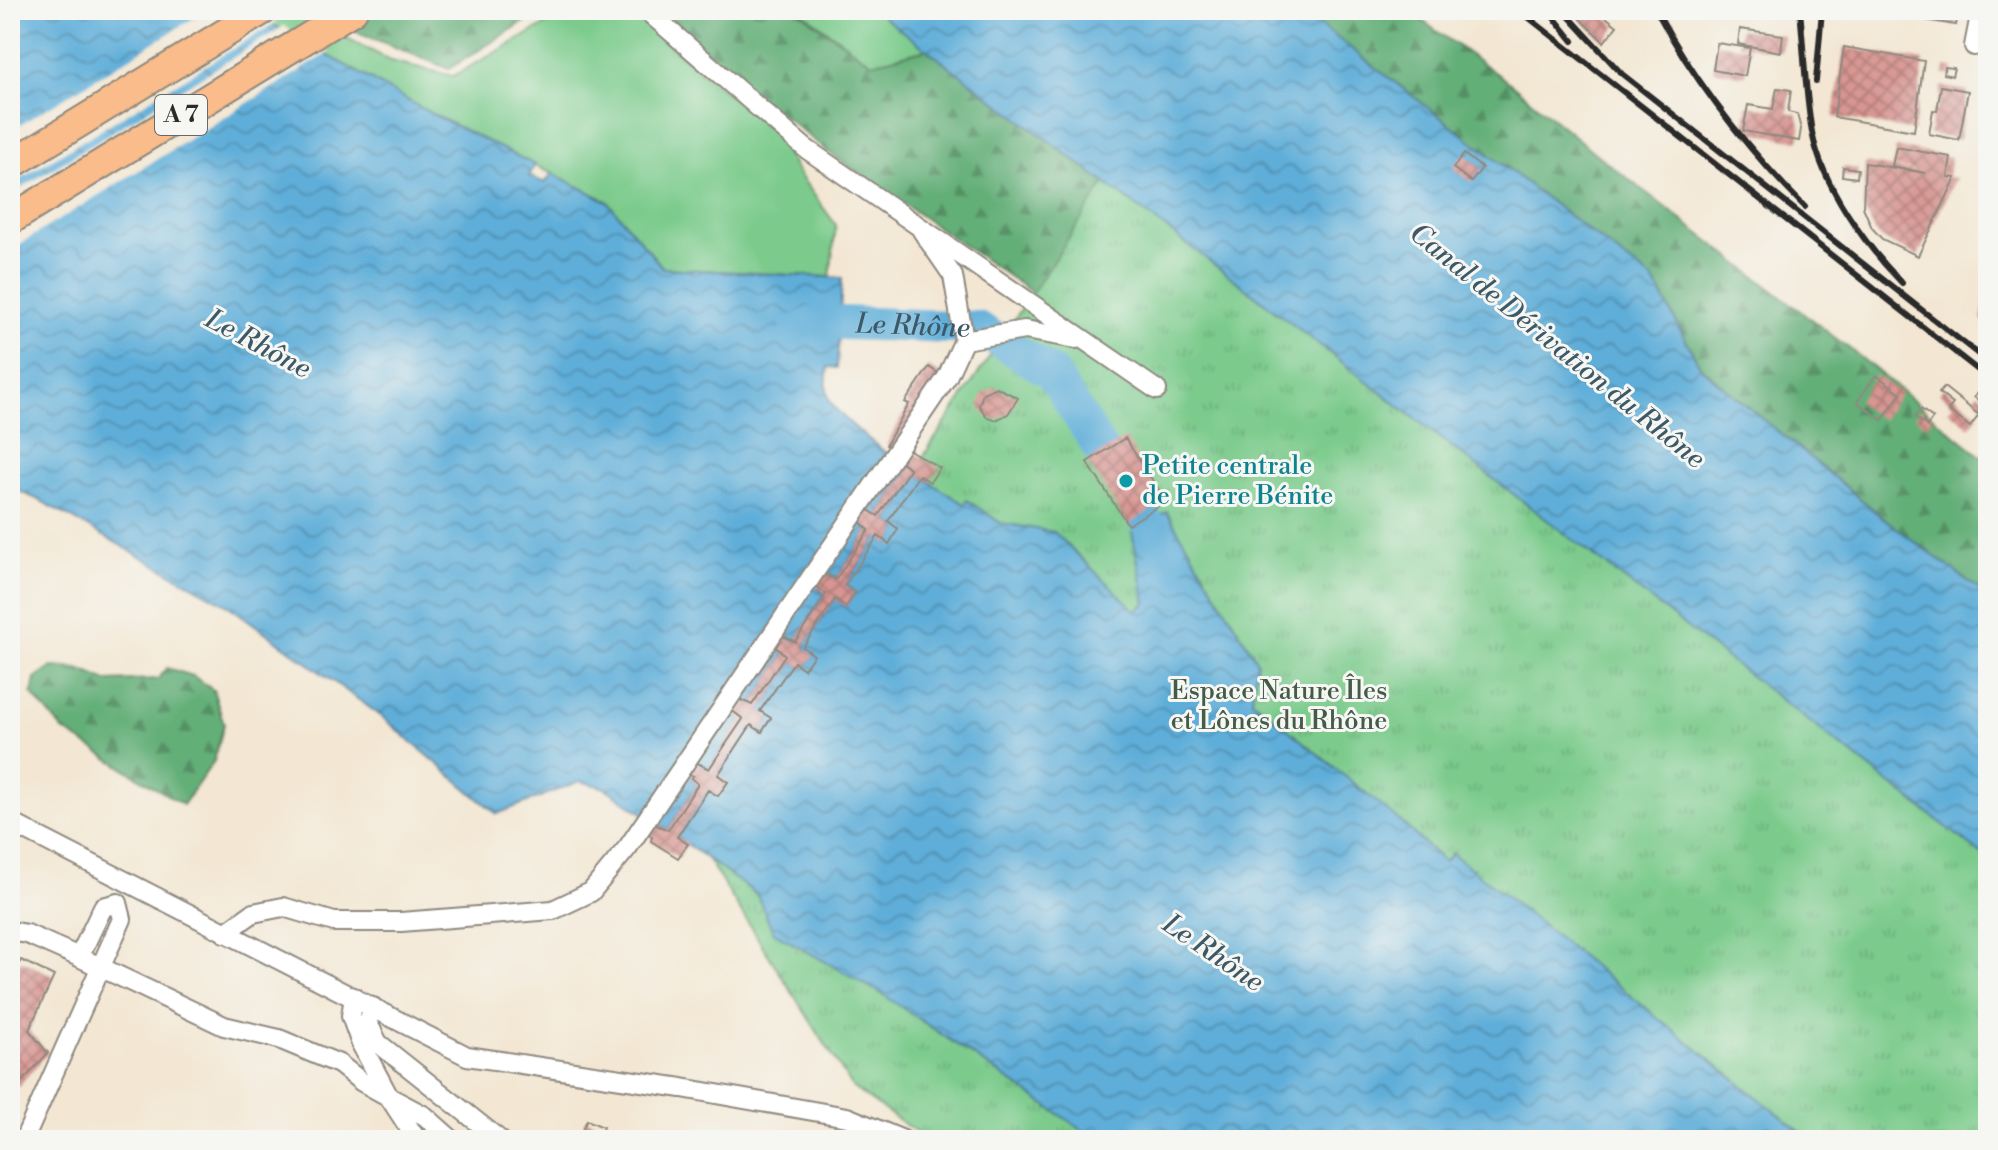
<svg xmlns="http://www.w3.org/2000/svg" width="1998" height="1150" viewBox="0 0 1998 1150" font-family="'Libre Bodoni',serif">
<style>
.grass{fill:#7bcb8c;stroke:#537b5c;stroke-width:2}
.forest{fill:url(#forest-firs);stroke:#486d52;stroke-width:2}
.park{fill:url(#park-tufts);stroke:#537b5c;stroke-width:2}
.water{fill:url(#water-waves);stroke:#456c82;stroke-width:2}
.pier{fill:#f3e7d3}
.lines{fill:none;stroke-linecap:round;stroke-linejoin:round}
.river{stroke:#5faed9;stroke-width:34}
.building{fill:url(#building-cross-hatch)}
.minor-casing{stroke:#8f897f;stroke-width:22}
.highway-casing{stroke:#8f897f;stroke-width:32}
.minor{stroke:#fff;stroke-width:18}
.highway{stroke:#f9bc8a;stroke-width:28}
.rail{stroke:#2b2b2b;stroke-width:6}
.culture-dot{fill:#0f9aa8;stroke:#f6f6f2;stroke-width:3}
.labels{text-anchor:middle;dominant-baseline:central;stroke-width:6;stroke-linejoin:round;paint-order:stroke}
.shield{fill:#f6f6f2;stroke:#686867;stroke-width:2}
.shield-label{font-size:24px;font-weight:bold;fill:#2b2b2b}
.culture-label{font-size:26px;fill:#0d838f;stroke:#f6f6f2;text-anchor:start}
.park-label{font-size:26px;fill:#435b48;stroke:#f6f6f2}
.water-label{font-size:28px;font-style:italic;fill:#3d5968;stroke:#f6f6f2}
</style>
<defs>
<pattern id="forest-firs" width="22" height="20" patternUnits="userSpaceOnUse" patternTransform="scale(2)"><rect width="22" height="20" fill="#64af78"/><path d="M5 1l3.5 6h-7zM16 11l3.5 6h-7z" fill="#538f63"/></pattern>
<pattern id="park-tufts" width="24" height="20" patternUnits="userSpaceOnUse" patternTransform="scale(2)"><rect width="24" height="20" fill="#7bcb8c"/><path d="M3 7l-1-3M5 7V3M7 7l1-3M15 17l-1-3M17 17v-4M19 17l1-3" fill="none" stroke="#6aae79"/></pattern>
<pattern id="water-waves" width="16" height="10" patternUnits="userSpaceOnUse" patternTransform="scale(2)"><rect width="16" height="10" fill="#5faed9"/><path d="M0 5q4-4 8 0t8 0" fill="none" stroke="#4f8eb0"/></pattern>
<pattern id="building-cross-hatch" width="8" height="8" patternUnits="userSpaceOnUse" patternTransform="scale(2)"><rect width="8" height="8" fill="#d89692"/><path d="M0 0l8 8M0 8l8-8" fill="none" stroke="#af7b77"/></pattern>
</defs>
<rect width="100%" height="100%" fill="#f6f6f2"/>
<filter id="ink" filterUnits="userSpaceOnUse"><feTurbulence type="fractalNoise" baseFrequency=".0125" numOctaves="2"/><feDisplacementMap in="SourceGraphic" scale="16" xChannelSelector="R" yChannelSelector="G"/><feConvolveMatrix kernelMatrix="1 2 1 2 8 2 1 2 1" color-interpolation-filters="sRGB"/></filter>
<filter id="wash" filterUnits="userSpaceOnUse"><feTurbulence type="fractalNoise" baseFrequency=".006" numOctaves="4" result="noise"/><feDisplacementMap in="SourceGraphic" scale="32" xChannelSelector="R" yChannelSelector="G"/><feGaussianBlur stdDeviation="1.8" result="paint"/><feColorMatrix in="noise" values="0 0 0 0 0 0 0 0 0 0 0 0 0 0 0 0 0 1.4 0 .05"/><feComposite in="paint" operator="in"/></filter>
<g filter="url(#wash)">
<rect width="100%" height="100%" fill="#f3e7d3"/>
<!-- grass -->
<path class="grass" d="M247,10H293L391,61L453,76L565,14L576,10H628L776,134L798,173L836,225L830,277L663,268L607,201L434,115Z
M800,10H874L927,49L872,64Z"/>
<!-- forest -->
<path class="forest" d="M302,10H543L449,69Z
M661,10H797L872,63L927,49L1244,287L1163,383L827,151L752,91Z
M1253,10H1407L1510,83L1601,158L1859,356L1988,462V596L1891,524L1701,368L1654,281L1302,11L1262,14Z
M52,667L79,669L107,681L158,679L167,668L193,676L213,690L224,724L214,761L183,805L63,730L32,694L35,679Z"/>
<!-- park -->
<path class="park" d="M1175,78L1988,700V1140H927L853,1088L682,819Z"/>
<!-- water -->
<path class="water" d="M10,10H247L434,115L535,165L529,176L545,183L552,173L607,201L663,268L842,278L837,368L828,367C827,378 825,388 829,399C837,417 894,460 910,469L878,516L872,512L863,526L869,530L836,579L830,575L819,589L826,594L795,642L788,637L773,645L785,655L752,705L745,701L730,709L743,719L709,769L702,764L687,773L693,776L692,779L698,784L668,830L605,788L580,781L497,814L381,716L226,604L39,500L10,487Z
M874,10H1253L1262,14L1302,11L1654,281L1701,368L1891,524L1988,596V859L1244,287Z
M919,475L964,504L967,500L1001,523L1054,532L1136,611L1146,603L1132,532L1167,512L1257,661L1252,700L1400,821L1444,862L1452,853L1811,1140H1097L882,994L773,932L757,895L677,837L708,790L718,796L727,783L718,775L751,725L762,732L771,719L760,711L794,662L804,669L813,655L803,647L835,599L846,606L855,593L845,585L878,536L889,543L898,529L888,521Z"/>
<!-- pier -->
<path class="pier" d="M207,10H255L277,22L10,185V131Z
M284,26L330,52L10,250V195Z"/>
<g class="lines">
<!-- river -->
<path class="river" id="s1" d="M797,331L815,322L978,328L1052,373L1171,560"/>
</g>
<g id="blocks">
<!-- building -->
<path class="building" d="M1571,10H1597L1617,26L1604,42Z
M1912,10H1959L1956,25L1919,19L1921,13Z
M1740,29L1783,35L1781,52L1738,44Z
M1717,43L1750,48L1745,76L1713,70Z
M1844,47L1924,61L1914,131L1834,117Z
M1945,67L1954,68L1952,76L1944,74Z
M1941,86L1968,91L1959,140L1929,134L1933,110L1937,111Z
M1777,88L1791,90L1788,112L1797,114L1801,129L1799,141L1743,131L1748,105L1773,109Z
M1896,147L1951,157L1948,177L1956,178L1918,256L1882,239L1872,228L1863,207L1865,163L1925,173L1892,166Z
M1464,154L1482,168L1471,182L1453,168Z
M1843,167L1858,169L1857,178L1842,176Z
M1985,299H1988V321L1981,320Z
M929,367L952,383L897,452L886,445L909,404L905,402Z
M1876,375L1901,393L1882,420L1857,402Z
M996,387L1018,398L1008,414L996,420L987,417L979,406L983,393Z
M1944,387L1979,415L1970,427L1948,410L1953,404L1939,393Z
M1979,392L1988,400L1985,406L1974,397Z
M1921,409L1933,418L1927,426L1915,417Z
M1125,438L1166,501L1128,525L1087,462Z
M906,448L940,468L930,482L919,475L888,521L898,529L889,544L878,536L845,585L855,593L846,607L835,599L803,647L814,655L804,669L794,662L760,711L771,718L762,732L751,725L718,775L728,782L718,796L708,790L677,837L688,844L678,858L651,841L652,837L646,832L652,823L668,830L698,784L691,778L693,776L686,773L694,761L709,769L743,719L730,709L737,698L752,705L785,655L773,645L780,634L795,642L826,594L814,584L822,572L836,579L869,530L858,520L865,508L878,516L910,469L898,459Z
M21,960L54,976L29,1030L48,1053L10,1095V984Z
M587,1120L603,1127L598,1138L582,1130Z"/>
</g>
</g>
<g filter="url(#ink)">
<use href="#blocks" fill-opacity="0" stroke="#8f897f" stroke-width="2"/>
<g class="lines">
<!-- minor casing -->
<g class="minor-casing">
<path id="minor" d="M646,10L805,148L1157,390
M1974,46L1981,10
M964,340L1025,330L1076,339
M10,822L467,1056L682,1088L847,1117L903,1140
M10,931L27,934L79,957L224,1026L279,1039L339,1064L362,1082L389,1097L417,1140
M225,933L253,913L283,907L334,922H401L553,910L591,892L628,847L947,377L964,340L953,276L922,231
M354,997L351,1016L361,1044L389,1097L425,1116L452,1140
M373,1007L368,1023L378,1043L500,1140
M24,1140L122,919L118,903L103,907L79,957"/>
</g>
<!-- highway casing -->
<g class="highway-casing">
<path id="highway" d="M10,165L263,10
M10,220L353,10"/>
</g>
<!-- minor -->
<use href="#minor" class="minor"/>
<!-- highway -->
<use href="#highway" class="highway"/>
<!-- rail -->
<path class="rail" d="M1519,10L1988,378
M1548,10L1573,41
M1563,10L1622,74L1988,362
M1656,10C1695,82 1747,149 1805,207
M1800,10C1804,50 1805,92 1812,132C1822,185 1865,245 1902,283
M1816,81L1822,10"/>
</g>
</g>
<!-- markers -->
<circle class="culture-dot" cx="1126" cy="481" r="8"/>
<g class="labels">
<!-- shield labels -->
<rect class="shield" x="155" y="95" width="52" height="40" rx="6"/>
<g class="shield-label">
<text x="181" y="115">A 7</text>
</g>
<!-- culture labels -->
<g class="culture-label">
<text x="1142" y="466">Petite centrale<tspan x="1142" dy="30">de Pierre Bénite</tspan></text>
</g>
<!-- park labels -->
<g class="park-label">
<text x="1279" y="691">Espace Nature Îles<tspan x="1279" dy="30">et Lônes du Rhône</tspan></text>
</g>
<!-- water labels -->
<g class="water-label">
<text stroke="none"><textPath href="#s1" startOffset="118">Le Rhône</textPath></text>
<text transform="translate(258 344) rotate(28)">Le Rhône</text>
<text transform="translate(1557 346) rotate(39)">Canal de Dérivation du Rhône</text>
<text transform="translate(1213 953) rotate(34)">Le Rhône</text>
</g>
</g>
<!-- margin -->
<rect width="1998" height="1150" fill="none" stroke="#f6f6f2" stroke-width="40"/>
</svg>
